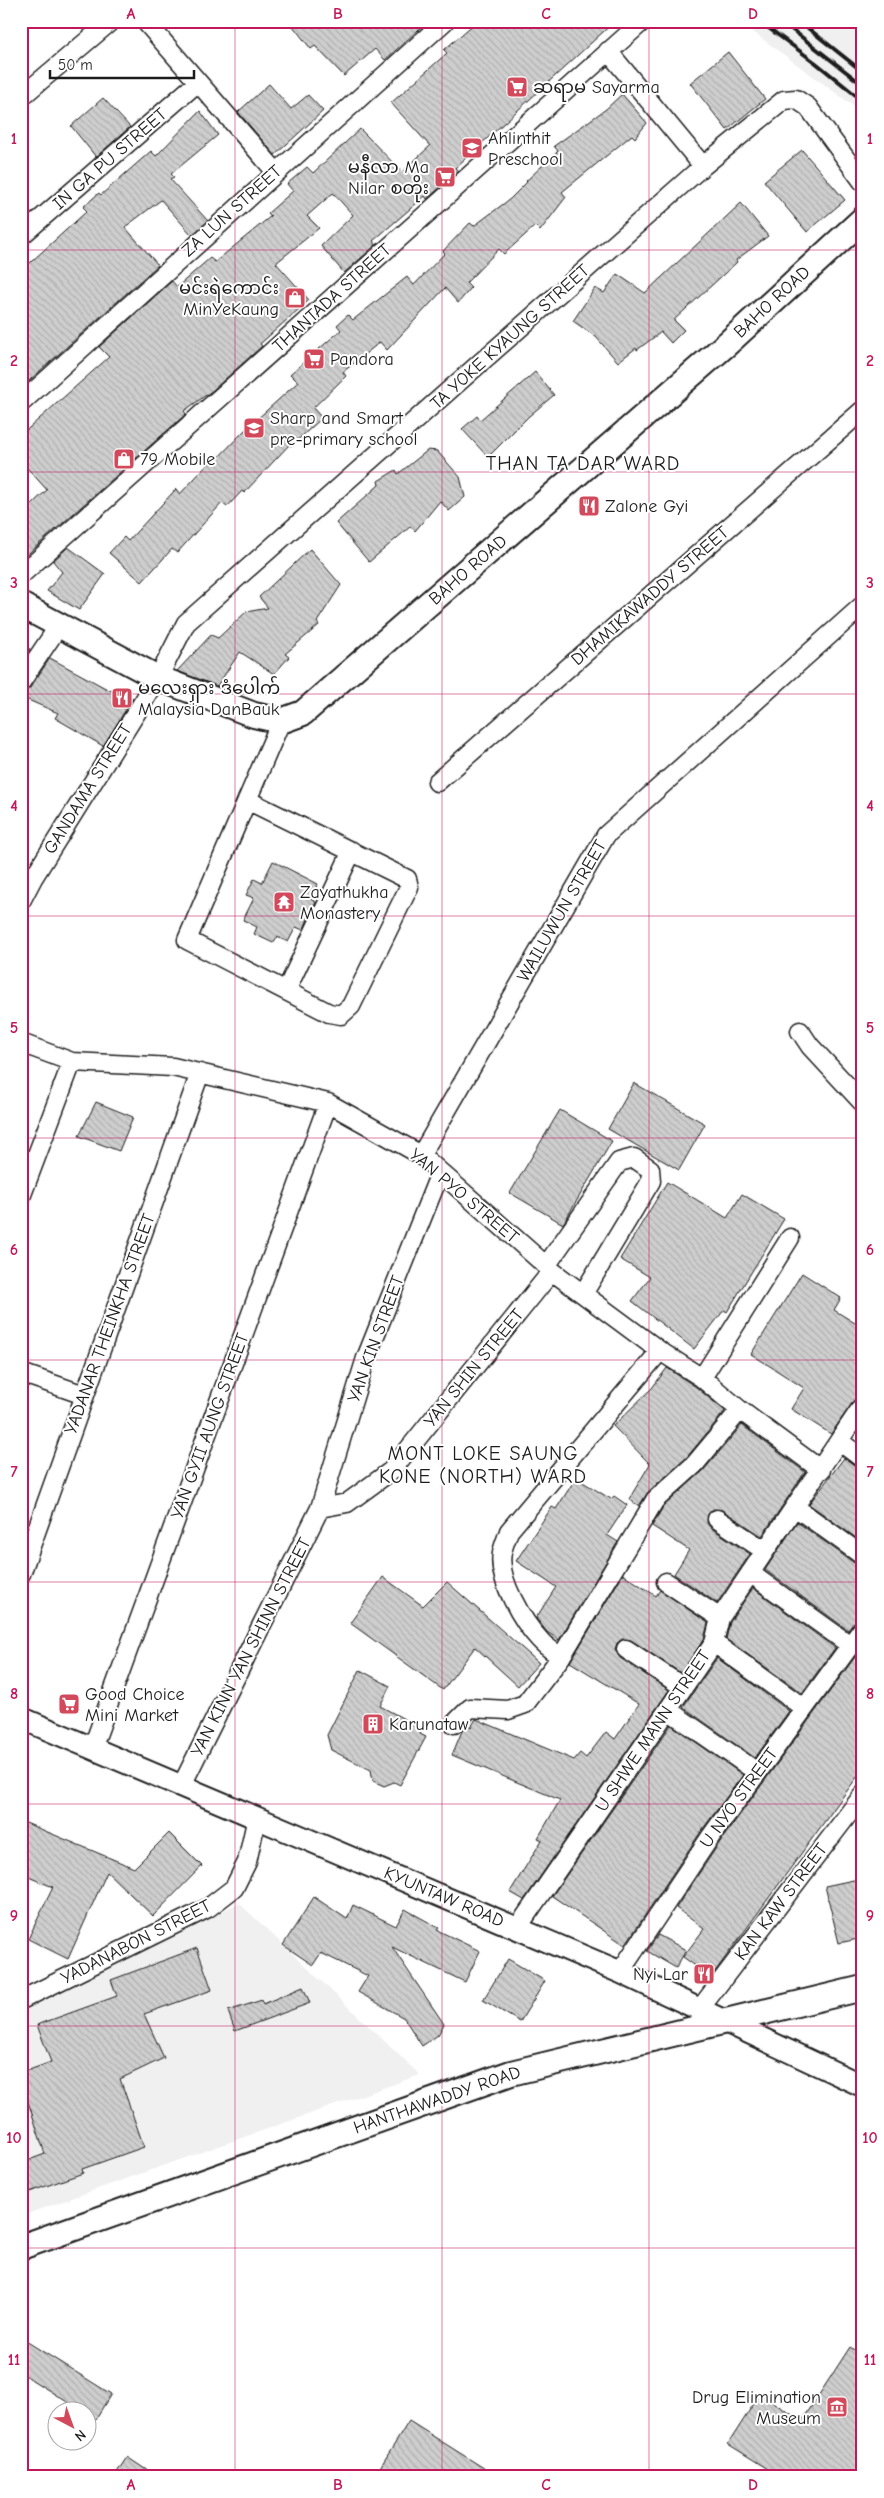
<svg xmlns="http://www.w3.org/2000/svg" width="884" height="2498" viewBox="0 0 884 2498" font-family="'Comic Neue','Noto Sans Myanmar',sans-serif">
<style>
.built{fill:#f0f0f0}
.building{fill:url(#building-back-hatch);stroke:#1c1c1c}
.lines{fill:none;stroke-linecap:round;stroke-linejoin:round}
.minor-casing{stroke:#1c1c1c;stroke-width:21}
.tertiary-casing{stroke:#1c1c1c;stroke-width:25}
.secondary-casing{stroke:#1c1c1c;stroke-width:28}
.minor{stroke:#fff;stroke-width:18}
.tertiary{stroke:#fff;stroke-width:21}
.secondary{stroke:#fff;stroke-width:24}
.rail{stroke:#1c1c1c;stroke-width:4}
.grid{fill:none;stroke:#c2185b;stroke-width:1;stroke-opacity:0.55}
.labels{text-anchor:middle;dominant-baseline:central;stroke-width:4;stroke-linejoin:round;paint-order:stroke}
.poi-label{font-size:18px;fill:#1c1c1c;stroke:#fff;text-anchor:start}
.street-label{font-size:18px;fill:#1c1c1c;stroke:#fff}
.quarter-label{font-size:20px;letter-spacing:1px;fill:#1c1c1c;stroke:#fff}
.neatline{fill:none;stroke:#c2185b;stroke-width:2}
.grid-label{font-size:16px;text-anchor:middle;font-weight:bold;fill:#c2185b}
</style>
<defs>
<pattern id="building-back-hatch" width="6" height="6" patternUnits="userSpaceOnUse" patternTransform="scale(1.25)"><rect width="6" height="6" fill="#cecece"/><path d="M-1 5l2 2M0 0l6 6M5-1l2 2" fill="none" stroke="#b0b0b0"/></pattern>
</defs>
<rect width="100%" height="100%" fill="#fff"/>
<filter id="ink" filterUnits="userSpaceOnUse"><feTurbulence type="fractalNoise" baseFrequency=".02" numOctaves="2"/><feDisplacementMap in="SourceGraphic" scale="10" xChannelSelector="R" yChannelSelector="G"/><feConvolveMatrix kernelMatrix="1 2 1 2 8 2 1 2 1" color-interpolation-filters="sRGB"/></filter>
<g filter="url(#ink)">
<!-- built -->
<path class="built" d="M738,21H860L863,25V113Z
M239,1903L420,2075L21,2216V2007Z"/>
<!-- building -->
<path class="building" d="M289,21H428L385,60L375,49L344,76L315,46L311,49Z
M477,21H615L455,168L459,171L427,199L425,196L373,241L376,245L344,273L321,246L353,215L333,193L307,216L319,228L276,263L309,300L260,344L262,346L213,390L184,411L186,414L21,560V514L47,490L21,461V435L109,357L99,347L172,281L177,287L210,258L215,262L271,216L268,213L293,191L287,184L307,167L313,173L360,129L402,172L430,146L391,103L447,53L444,50Z
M728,52L765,99L727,130L690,83Z
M269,84L291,109L308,95L323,111L275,155L238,112Z
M622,94L647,123L635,138L632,135L562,192L566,197L540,231L535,226L504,254L499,249L466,283L471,288L458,303L445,288L387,350L380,342L343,372L346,376L313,408L322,418L291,446L290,444L244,493L242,491L227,507L222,503L177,553L172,549L142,582L109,553L124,537L128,541L176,489L180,494L210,462L212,464L244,431L298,382L290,374L341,330L337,325L348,315L353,320L407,277L414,285L445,253L443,251L470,223L474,226L510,199L527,182L526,181L558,151L554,146L606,109Z
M103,98L130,127L96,157L71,126Z
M200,111L218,135L171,174L174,177L170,179L208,221L192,235L161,200L125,227L158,265L21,388V271L87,211L83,207L99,193L101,195L151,151L156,156Z
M802,150L845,200L807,232L764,181Z
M741,203L768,236L736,260L737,262L674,320L684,330L671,343L661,332L637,350L636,348L618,362L596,337L573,321L595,288L604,293L617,274L645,293Z
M535,372L554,395L529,416L488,457L462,429L477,416L480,420Z
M428,450L437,451L460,477L465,497L449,511L440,501L415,531L411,526L369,562L336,523L379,485L378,481L396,470L398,474Z
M68,547L105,574L79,610L47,591L62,572L53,561Z
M310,549L341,585L317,622L319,625L285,654L289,657L274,674L240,652L217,686L177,671L211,635L218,638L246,612L268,608L259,597Z
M21,644L30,649L21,663Z
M50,658L111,691L113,688L133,698L103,746L55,718L58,713L21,697V692L30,688Z
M273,861L318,884L310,899L316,902L303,930L296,927L288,942L277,937L273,943L254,934L257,927L243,920L254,898L246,895L254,879L262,883Z
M634,1083L705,1124L679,1170L608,1129Z
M96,1102L133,1117L119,1151L79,1136Z
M560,1110L612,1141L563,1224L510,1193Z
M667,1182L727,1218L742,1194L784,1219L727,1312L724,1310L694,1349L632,1301L650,1277L620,1259Z
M802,1273L841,1298L834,1310L863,1328V1387L831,1434L791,1409L804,1388L751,1354Z
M667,1368L696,1387L725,1411L687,1457L648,1492L639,1506L629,1499L650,1464L613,1426L652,1388Z
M742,1425L805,1472L762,1536L722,1510L713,1509L708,1514L707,1523L711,1528L750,1554L717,1603L674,1574L689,1550L652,1526L663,1507L703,1471Z
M844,1458L863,1469V1543L809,1504Z
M576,1478L611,1499L614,1496L627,1505L607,1535L618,1542L559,1640L547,1632L536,1618L556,1587L516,1561L552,1507L556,1509Z
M797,1522L857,1565L863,1566V1618L855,1621L848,1630L765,1570Z
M623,1574L656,1596L660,1590L708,1623L704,1639L681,1673L631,1640L622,1639L617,1643L615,1649L620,1658L669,1690L524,1900L510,1892L542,1840L538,1838L560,1800L452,1755L462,1731L468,1725L471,1727L476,1719L574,1760L580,1753L586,1758L606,1732L615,1739L639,1704L570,1662Z
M383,1577L423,1606L447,1582L539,1663L518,1686L475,1647L443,1690L350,1623Z
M753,1588L835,1648L802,1693L726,1639L730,1622Z
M863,1646V1769L711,1977L683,1957L704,1929L676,1908L720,1842Z
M717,1658L789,1711L755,1758L683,1707Z
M360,1670L390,1686L380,1706L423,1729L420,1734L426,1737L400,1785L394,1782L384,1786L373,1781L371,1770L331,1750L327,1735Z
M671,1725L743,1775L702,1830L625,1945L552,1896Z
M21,1821L134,1868L169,1833L202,1866L153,1916L107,1872L68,1959L28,1939L53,1887L21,1874Z
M863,1878V1938L839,1943L825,1886Z
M314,1897L347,1919L353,1905L396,1926L405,1909L439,1928L437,1930L480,1951L465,1982L392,1947L444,2024L438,2035L422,2046L404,2018L358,1992L368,1976L321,1953L313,1965L283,1945Z
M658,1935L686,1950L676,1968L647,1951Z
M197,1948L212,1990L144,2014L164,2058L120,2079L144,2147L82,2169L83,2173L21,2195V2163L45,2154L21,2080V2073L51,2062L37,2025L117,1996L111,1980Z
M508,1959L545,1981L520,2022L483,2000Z
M303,1987L310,2003L235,2031L228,2011L262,2000L263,2004Z
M21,2338L111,2394L95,2420L88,2415V2410H80L21,2373Z
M850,2347L863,2356V2477H763L768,2469L728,2444L760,2394L802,2421Z
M409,2421L498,2477H374Z
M127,2457L157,2477H114Z"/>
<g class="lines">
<!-- minor casing -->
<g class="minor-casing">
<path id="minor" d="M145,21L276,172
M608,51L703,166
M21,97L111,21
M21,236L198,82
M21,403L445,21
M21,575L643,21
M21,682L58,627
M437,782L863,410
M247,800L407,879L409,887L351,1006L341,1015L329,1013L187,940L281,721
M21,901L33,878L158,678L186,623L703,166L784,100L796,99L808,107L863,182
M286,991L352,851
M800,1031L810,1046L863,1103
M21,1043L72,1062L173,1067L328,1103L421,1155L552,1271L660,1351L702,1378L740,1410L821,1470
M421,1155L606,835L863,605
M21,1197L72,1062
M546,1266L619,1162L634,1158L650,1169L651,1181L583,1294
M21,1373L84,1395
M702,1378L790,1238
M839,1441L863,1459
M795,1507L863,1556
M320,1508L347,1503L391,1471L552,1271
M717,1519L765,1551
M750,1573L850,1645
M21,1574L200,1073
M666,1582L720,1618
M714,1643L804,1708
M626,1649L683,1687
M561,1657C554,1652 546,1647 540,1640C523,1622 497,1579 502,1553C503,1546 507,1538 509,1531L660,1351
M668,1710L757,1772
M454,1724L470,1708L508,1710L525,1704L561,1657L655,1500L695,1464L740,1410
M92,1749L328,1103
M182,1785L320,1508L366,1358L440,1173
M518,1927L714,1643L720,1618L863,1405
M620,1972L711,1836L863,1628
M21,2000L208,1908L234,1888L247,1862L257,1817
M699,2010L863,1795"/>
</g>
<!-- tertiary casing -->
<g class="tertiary-casing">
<path id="tertiary" d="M21,1718L620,1972L863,2086"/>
</g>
<!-- secondary casing -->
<g class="secondary-casing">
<path id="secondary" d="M21,605L158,678L254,715L281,721L303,713L729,342L863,219
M21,2247L511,2073L863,1988"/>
</g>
<!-- minor -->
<use href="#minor" class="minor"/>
<!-- tertiary -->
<use href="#tertiary" class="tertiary"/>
<!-- secondary -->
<use href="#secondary" class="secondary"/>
<!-- rail -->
<path class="rail" d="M759,21L816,63L863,101
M781,21L863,85
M799,21L863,72"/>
</g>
</g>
<!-- grid -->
<path class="grid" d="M235,21V2477M442,21V2477M649,21V2477M21,250H863M21,472H863M21,694H863M21,916H863M21,1138H863M21,1360H863M21,1582H863M21,1804H863M21,2026H863M21,2248H863"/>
<!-- icons -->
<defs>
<g id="supermarket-square" transform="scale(1.125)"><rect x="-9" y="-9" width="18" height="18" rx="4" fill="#d1495b" stroke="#fff"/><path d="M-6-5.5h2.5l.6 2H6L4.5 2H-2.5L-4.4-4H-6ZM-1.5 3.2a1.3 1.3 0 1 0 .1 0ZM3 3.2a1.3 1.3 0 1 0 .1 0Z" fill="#fff"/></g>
<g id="school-square" transform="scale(1.125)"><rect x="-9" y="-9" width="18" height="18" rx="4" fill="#d1495b" stroke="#fff"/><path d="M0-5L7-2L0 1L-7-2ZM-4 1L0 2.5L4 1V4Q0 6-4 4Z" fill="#fff"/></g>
<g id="shop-square" transform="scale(1.125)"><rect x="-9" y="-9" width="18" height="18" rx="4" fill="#d1495b" stroke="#fff"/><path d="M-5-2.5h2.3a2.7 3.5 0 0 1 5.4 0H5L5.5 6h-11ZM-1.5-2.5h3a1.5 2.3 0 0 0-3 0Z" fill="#fff"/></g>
<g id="restaurant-square" transform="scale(1.125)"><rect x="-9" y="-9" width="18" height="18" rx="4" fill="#d1495b" stroke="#fff"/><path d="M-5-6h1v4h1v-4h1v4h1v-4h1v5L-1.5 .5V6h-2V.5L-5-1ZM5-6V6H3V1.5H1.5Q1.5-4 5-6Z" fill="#fff"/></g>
<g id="temple-square" transform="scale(1.125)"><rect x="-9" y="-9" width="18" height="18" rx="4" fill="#d1495b" stroke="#fff"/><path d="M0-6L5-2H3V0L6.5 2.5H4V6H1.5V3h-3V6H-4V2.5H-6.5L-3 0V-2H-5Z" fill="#fff"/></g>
<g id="building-square" transform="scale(1.125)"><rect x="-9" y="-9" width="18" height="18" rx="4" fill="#d1495b" stroke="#fff"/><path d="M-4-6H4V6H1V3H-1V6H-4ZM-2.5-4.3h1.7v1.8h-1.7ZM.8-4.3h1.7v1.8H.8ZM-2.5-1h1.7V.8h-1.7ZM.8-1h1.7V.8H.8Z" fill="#fff"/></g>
<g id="museum-square" transform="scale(1.125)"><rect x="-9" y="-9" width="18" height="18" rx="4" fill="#d1495b" stroke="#fff"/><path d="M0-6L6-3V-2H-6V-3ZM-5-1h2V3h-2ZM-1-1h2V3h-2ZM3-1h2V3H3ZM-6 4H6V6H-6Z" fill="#fff"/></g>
</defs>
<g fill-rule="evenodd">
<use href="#supermarket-square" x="517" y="87"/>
<use href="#school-square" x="472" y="148"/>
<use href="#supermarket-square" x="445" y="177"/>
<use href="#shop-square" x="295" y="298"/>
<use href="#supermarket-square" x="314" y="359"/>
<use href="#school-square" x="254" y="428"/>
<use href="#shop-square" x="124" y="459"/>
<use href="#restaurant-square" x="589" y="506"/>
<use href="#restaurant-square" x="122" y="698"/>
<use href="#temple-square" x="284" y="902"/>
<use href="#supermarket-square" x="69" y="1704"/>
<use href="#building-square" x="373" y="1724"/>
<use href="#restaurant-square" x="704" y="1974"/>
<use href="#museum-square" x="837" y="2407"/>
</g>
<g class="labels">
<!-- poi labels -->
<g class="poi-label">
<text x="533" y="87">ဆရာမ Sayarma</text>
<text x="488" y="138">Ahlinthit<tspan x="488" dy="21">Preschool</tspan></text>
<text x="429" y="167" text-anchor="end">မနီလာ Ma<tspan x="429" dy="21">Nilar စတိုး</tspan></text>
<text x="279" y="288" text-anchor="end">မင်းရဲကောင်း<tspan x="279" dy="21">MinYeKaung</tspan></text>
<text x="330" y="359">Pandora</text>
<text x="270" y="418">Sharp and Smart<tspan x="270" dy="21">pre-primary school</tspan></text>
<text x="140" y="459">79 Mobile</text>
<text x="605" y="506">Zalone Gyi</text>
<text x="138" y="688">မလေးရှား ဒံပေါက်<tspan x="138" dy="21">Malaysia DanBauk</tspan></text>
<text x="300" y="892">Zayathukha<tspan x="300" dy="21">Monastery</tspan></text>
<text x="85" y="1694">Good Choice<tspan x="85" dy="21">Mini Market</tspan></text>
<text x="389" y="1724">Karunataw</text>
<text x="688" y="1974" text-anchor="end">Nyi Lar</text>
<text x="821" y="2397" text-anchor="end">Drug Elimination<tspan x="821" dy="21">Museum</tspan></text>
</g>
<!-- street labels -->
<g class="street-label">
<text transform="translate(110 159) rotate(-41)">IN GA PU STREET</text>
<text transform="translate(232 211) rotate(-42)">ZA LUN STREET</text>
<text transform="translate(332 298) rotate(-42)">THANTADA STREET</text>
<text transform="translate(772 302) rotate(-43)">BAHO ROAD</text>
<text transform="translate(510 337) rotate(-42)">TA YOKE KYAUNG STREET</text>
<text transform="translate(468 570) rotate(-41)">BAHO ROAD</text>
<text transform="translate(650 596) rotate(-41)">DHAMIKAWADDY STREET</text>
<text transform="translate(88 789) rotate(-58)">GANDAMA STREET</text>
<text transform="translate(562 911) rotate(-60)">WAILUWUN STREET</text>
<text transform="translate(464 1196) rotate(40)">YAN PYO STREET</text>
<text transform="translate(110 1324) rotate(-70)">YADANAR THEINKHA STREET</text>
<text transform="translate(376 1339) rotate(-70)">YAN KIN STREET</text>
<text transform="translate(474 1368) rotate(-51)">YAN SHIN STREET</text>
<text transform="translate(210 1426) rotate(-70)">YAN GYII AUNG STREET</text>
<text transform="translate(251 1647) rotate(-63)">YAN KINN YAN SHINN STREET</text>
<text transform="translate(653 1731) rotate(-56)">U SHWE MANN STREET</text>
<text transform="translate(739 1798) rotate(-54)">U NYO STREET</text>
<text transform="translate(444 1897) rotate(23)">KYUNTAW ROAD</text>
<text transform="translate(781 1902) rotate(-53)">KAN KAW STREET</text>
<text transform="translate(136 1942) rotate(-27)">YADANABON STREET</text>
<text transform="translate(437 2100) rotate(-19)">HANTHAWADDY ROAD</text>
</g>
<!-- quarter labels -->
<g class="quarter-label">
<text x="583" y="463">THAN TA DAR WARD</text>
<text x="483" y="1453">MONT LOKE SAUNG<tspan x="483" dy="23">KONE (NORTH) WARD</tspan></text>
</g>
</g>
<!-- margin -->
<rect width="884" height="2498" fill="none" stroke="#fff" stroke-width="55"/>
<!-- north arrow -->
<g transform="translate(72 2426) rotate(139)"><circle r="24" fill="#ffffff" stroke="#a4a4a4"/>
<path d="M0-4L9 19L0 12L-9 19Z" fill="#d1495b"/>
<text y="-8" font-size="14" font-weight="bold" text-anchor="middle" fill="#1c1c1c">N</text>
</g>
<!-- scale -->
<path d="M50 70v8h144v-8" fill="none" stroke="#1c1c1c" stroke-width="2.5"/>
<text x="58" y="70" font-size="15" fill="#1c1c1c" stroke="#ffffff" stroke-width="4" paint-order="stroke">50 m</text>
<rect x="28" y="28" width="828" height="2442" class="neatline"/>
<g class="grid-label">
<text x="131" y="19">A</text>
<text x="338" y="19">B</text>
<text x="546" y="19">C</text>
<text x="753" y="19">D</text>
<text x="14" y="144">1</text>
<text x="870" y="144">1</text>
<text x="14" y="366">2</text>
<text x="870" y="366">2</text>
<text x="14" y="588">3</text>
<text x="870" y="588">3</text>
<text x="14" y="811">4</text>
<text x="870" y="811">4</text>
<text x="14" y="1033">5</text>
<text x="870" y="1033">5</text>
<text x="14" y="1255">6</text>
<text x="870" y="1255">6</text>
<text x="14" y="1477">7</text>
<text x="870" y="1477">7</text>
<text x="14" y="1699">8</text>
<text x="870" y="1699">8</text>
<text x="14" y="1921">9</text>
<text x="870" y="1921">9</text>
<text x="14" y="2143">10</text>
<text x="870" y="2143">10</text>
<text x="14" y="2365">11</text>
<text x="870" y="2365">11</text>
<text x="131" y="2490">A</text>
<text x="338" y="2490">B</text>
<text x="546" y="2490">C</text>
<text x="753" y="2490">D</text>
</g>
</svg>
